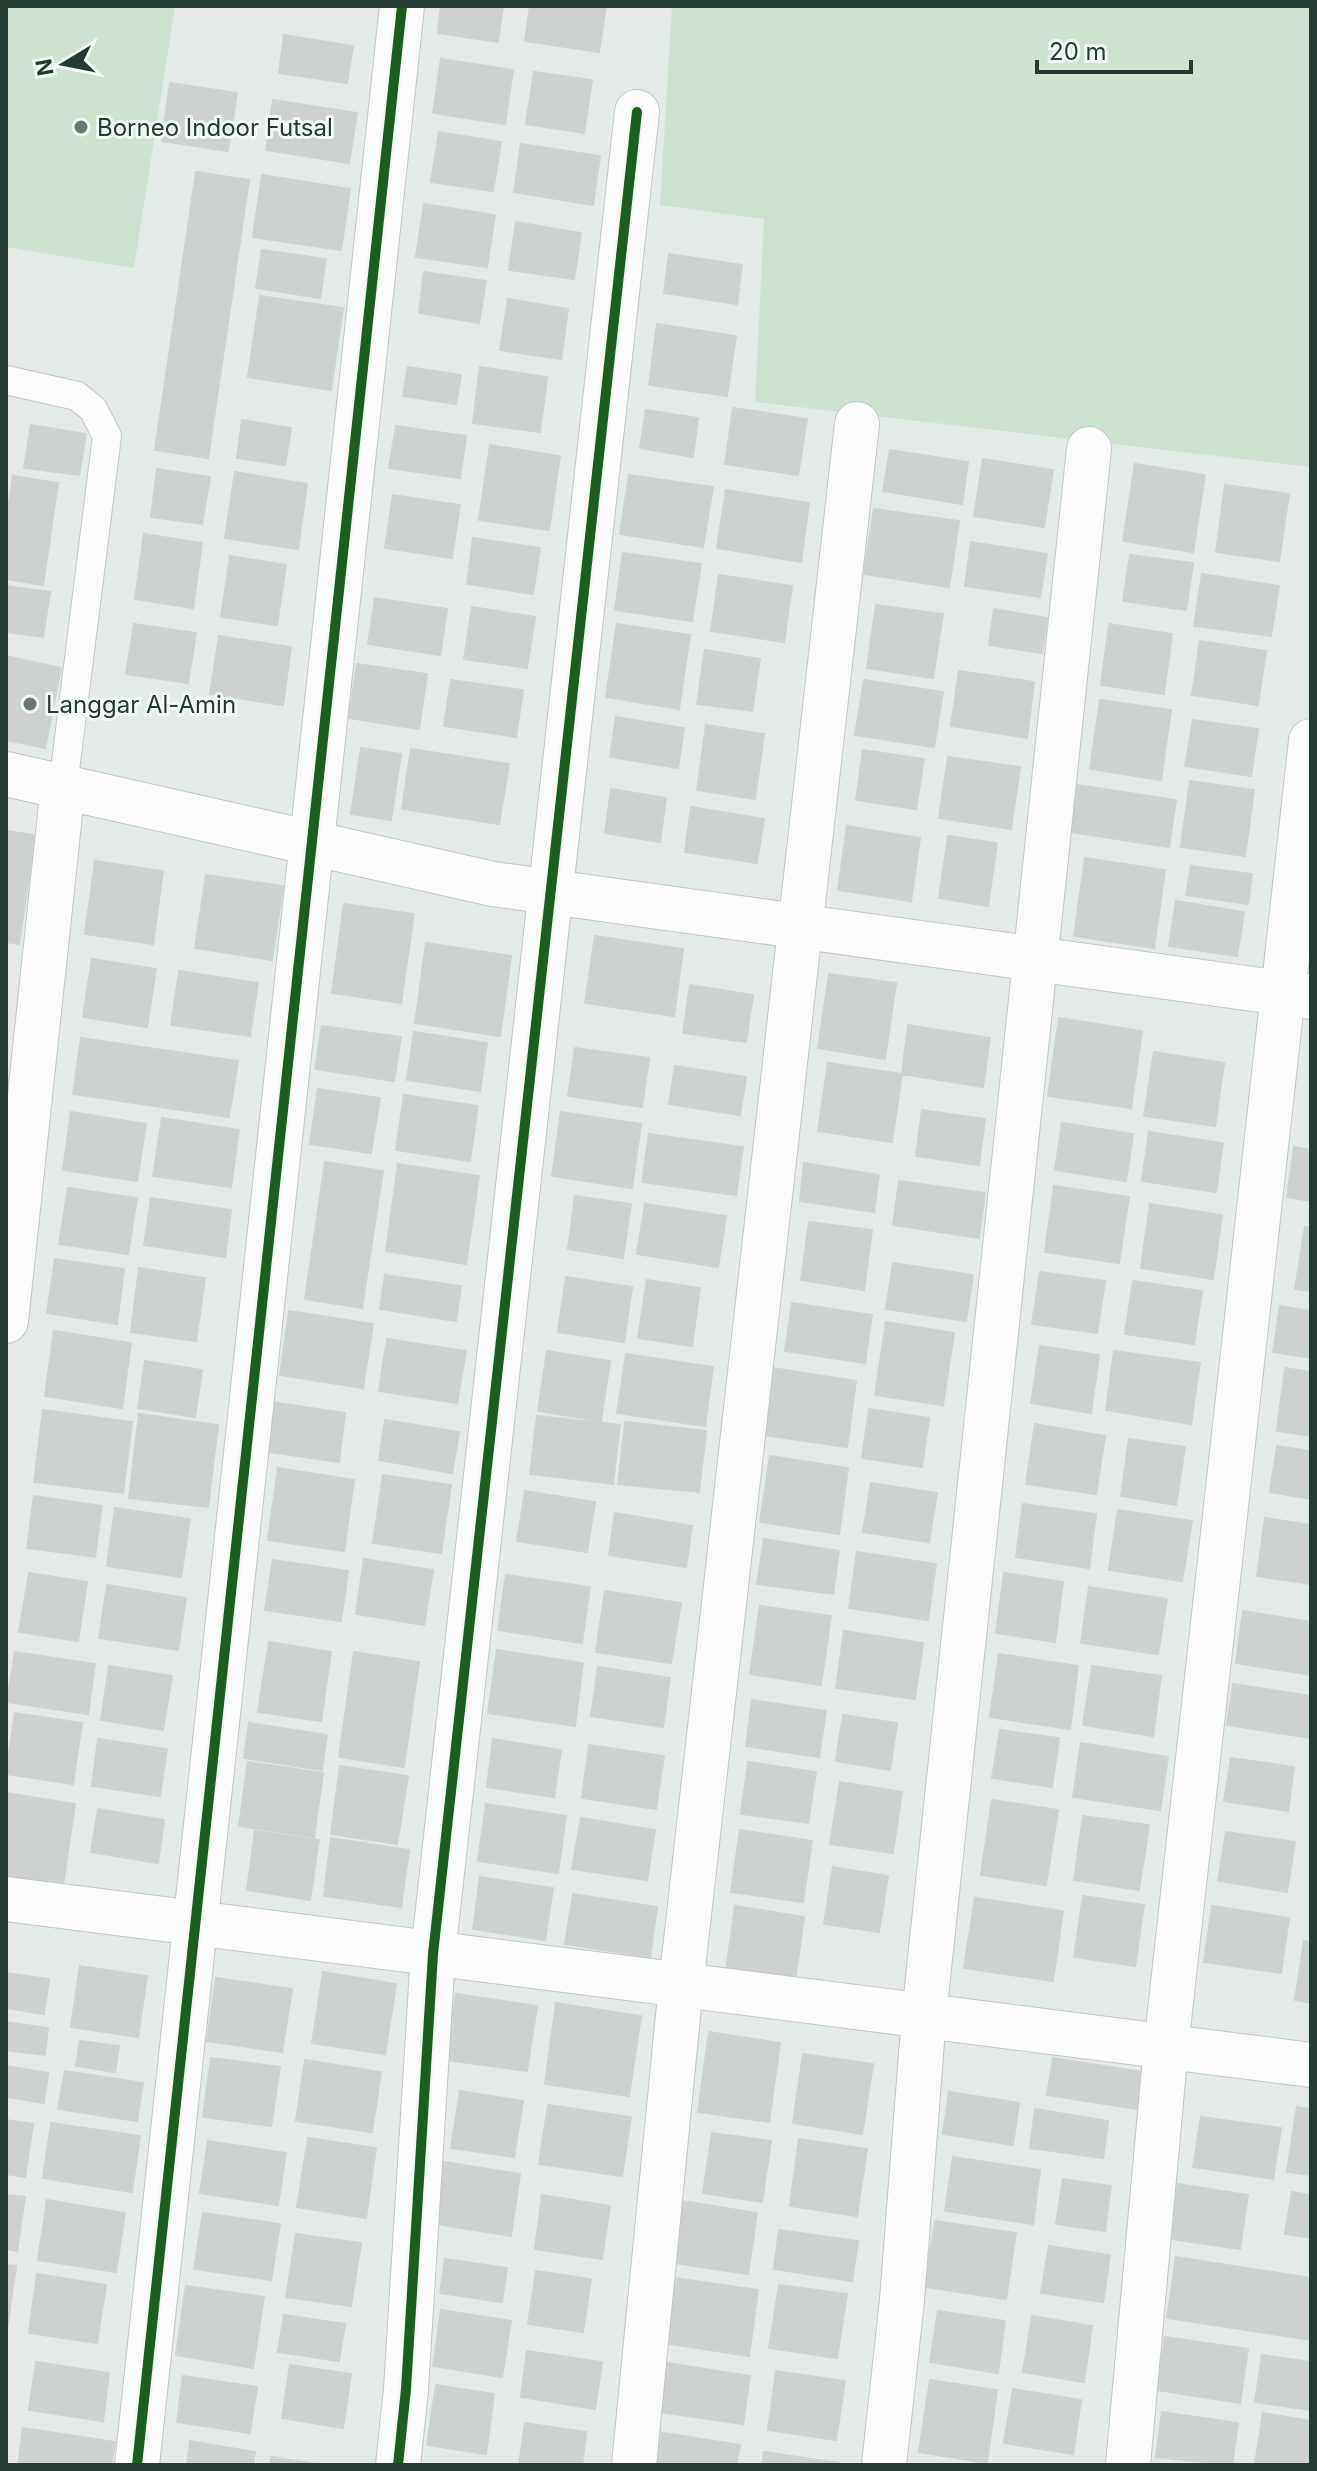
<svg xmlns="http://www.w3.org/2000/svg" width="1317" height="2471" viewBox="0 0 1317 2471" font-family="Inter,sans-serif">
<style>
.green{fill:#cee2d2}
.building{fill:#cdd2d0;stroke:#cdd3d0;stroke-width:2}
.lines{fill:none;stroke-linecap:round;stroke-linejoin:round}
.service-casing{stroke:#c1c7c4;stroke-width:30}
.minor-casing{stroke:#c1c7c4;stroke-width:46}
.service{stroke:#fbfcfb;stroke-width:28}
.minor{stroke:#fbfcfb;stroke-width:44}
.cycleway-casing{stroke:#f3f8f5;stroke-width:15}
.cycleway{stroke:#1b5e20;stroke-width:10}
.poi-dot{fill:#677972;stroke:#f3f8f5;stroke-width:3}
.labels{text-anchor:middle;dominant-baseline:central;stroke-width:6;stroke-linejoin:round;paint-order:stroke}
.poi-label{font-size:24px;fill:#233c33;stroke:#f3f8f5;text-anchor:start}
</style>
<rect width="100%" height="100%" fill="#e4eae7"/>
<!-- green -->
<path class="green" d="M6,6H175L134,268L6,247Z
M672,6H1311V467L755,402L764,219L660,205Z"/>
<!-- building -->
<path class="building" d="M441,6H503L498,42L438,33Z
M530,6H606L599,52L525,41Z
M284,35L353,46L347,83L279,73Z
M441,59L513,70L505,124L433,113Z
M534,72L592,80L584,133L526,124Z
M170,83L237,93L228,151L162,141Z
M273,100L357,113L349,163L266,150Z
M439,132L501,142L493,191L431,182Z
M521,144L600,156L593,205L514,192Z
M196,172L249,180L208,458L155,450Z
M262,175L350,189L341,250L253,237Z
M424,204L495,215L487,267L416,257Z
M516,222L581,233L574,279L509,270Z
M262,250L326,259L320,298L256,288Z
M669,254L742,265L737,304L664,293Z
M424,272L486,281L479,323L419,313Z
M260,296L343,308L331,390L248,377Z
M508,299L568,309L561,359L500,350Z
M657,324L736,336L727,396L649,385Z
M408,367L461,375L456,404L403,396Z
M480,367L547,377L540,432L473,423Z
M733,408L807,419L798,475L725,464Z
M646,410L698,418L693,457L640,448Z
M242,420L291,428L285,465L237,458Z
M31,425L86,434L79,475L24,468Z
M396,426L466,436L460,478L389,468Z
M490,445L560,456L549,530L479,520Z
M890,450L968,462L962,504L883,491Z
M983,459L1053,470L1044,527L974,516Z
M1135,464L1205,475L1193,552L1123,541Z
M157,469L210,477L202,524L151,517Z
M235,472L307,484L298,549L225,538Z
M629,475L713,487L703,547L620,534Z
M13,476L58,483L43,585L6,579V523Z
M1225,485L1289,494L1279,561L1216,552Z
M726,490L809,503L801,562L717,548Z
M393,495L460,505L452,558L385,548Z
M874,509L959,521L949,587L864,574Z
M144,534L202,543L193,608L135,599Z
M473,538L540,548L533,594L467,584Z
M971,542L1047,554L1040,597L965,586Z
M623,553L701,564L692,621L615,610Z
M1130,555L1193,563L1186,610L1123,601Z
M230,556L286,565L277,625L221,617Z
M1202,574L1279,586L1271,636L1194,626Z
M719,575L792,586L784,642L711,631Z
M6,586L50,592L43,637L6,632Z
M375,598L447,609L440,655L368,644Z
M876,605L943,614L933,678L867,668Z
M472,607L535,617L527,668L464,659Z
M994,609L1047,618L1042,653L989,645Z
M134,624L196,633L188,683L126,674Z
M617,624L690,635L679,709L606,697Z
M1109,624L1172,634L1164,694L1101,685Z
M219,636L291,647L283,705L210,694Z
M1200,641L1266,651L1258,705L1192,695Z
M705,650L760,659L752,711L697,704Z
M6,656L61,668L45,748L6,740Z
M357,664L427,674L419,729L349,718Z
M959,671L1034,682L1027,738L951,726Z
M451,680L523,690L516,737L444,726Z
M864,680L943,692L934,747L855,735Z
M1100,700L1171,710L1161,780L1090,769Z
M616,717L684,728L678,768L610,757Z
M1193,720L1258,729L1251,776L1185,766Z
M706,725L764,734L755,799L697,790Z
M361,748L401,754L391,820L351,814Z
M411,749L509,764L499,824L402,809Z
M863,750L924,759L916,809L856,800Z
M948,757L1020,767L1011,829L939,818Z
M1190,781L1254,790L1245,856L1181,847Z
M1077,785L1176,800L1169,847L1070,832Z
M611,789L666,798L660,842L605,833Z
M691,807L764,819L757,863L685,852Z
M847,826L920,838L911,901L838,890Z
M6,831L35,835L19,944L6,942Z
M948,836L997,843L988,906L939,898Z
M1085,858L1165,870L1154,948L1074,936Z
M95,861L163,871L153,944L85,934Z
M1191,866L1252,874L1248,904L1186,895Z
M206,875L283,886L272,960L195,948Z
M1176,901L1244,912L1237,956L1169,946Z
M344,904L414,914L401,1003L332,993Z
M595,936L683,949L674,1016L585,1003Z
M426,943L511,956L500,1036L415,1023Z
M92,959L156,969L147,1027L83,1017Z
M179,971L258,983L250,1036L171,1025Z
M829,974L896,983L885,1059L818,1048Z
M690,985L753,995L746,1042L683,1033Z
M1059,1018L1142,1031L1131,1108L1048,1096Z
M908,1025L990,1038L983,1087L902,1074Z
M322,1026L401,1037L394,1081L315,1069Z
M414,1032L487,1043L480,1091L407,1080Z
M81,1038L238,1061L229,1117L73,1094Z
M575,1048L649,1058L642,1107L568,1096Z
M1154,1052L1224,1063L1215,1126L1144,1116Z
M828,1063L902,1074L892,1142L818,1131Z
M675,1066L746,1077L740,1115L669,1104Z
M318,1089L380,1098L371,1153L310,1144Z
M404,1095L478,1106L470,1161L396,1150Z
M922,1110L985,1119L979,1165L916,1156Z
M71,1112L146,1124L137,1181L63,1170Z
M561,1112L641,1124L632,1188L552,1176Z
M162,1118L239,1130L231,1187L153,1176Z
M1062,1123L1133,1134L1126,1181L1055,1170Z
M1149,1132L1223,1143L1216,1192L1142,1181Z
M649,1134L743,1147L736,1195L642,1182Z
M1294,1147L1311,1150V1201L1287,1197Z
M325,1162L383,1171L362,1308L305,1299Z
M804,1163L879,1175L874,1212L800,1201Z
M398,1164L479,1176L466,1264L386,1251Z
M899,1181L985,1193L979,1238L893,1225Z
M1054,1186L1129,1197L1119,1263L1045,1252Z
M68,1188L137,1198L128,1254L59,1244Z
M575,1196L631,1204L623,1258L568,1249Z
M151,1198L231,1210L225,1257L144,1245Z
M645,1204L726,1216L718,1267L637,1254Z
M1150,1204L1222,1215L1213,1279L1141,1268Z
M809,1222L872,1230L864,1290L801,1280Z
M1305,1227L1311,1228V1291L1295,1289Z
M55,1259L124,1269L117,1324L47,1313Z
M893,1263L973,1275L966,1321L886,1309Z
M139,1268L205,1278L196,1341L131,1332Z
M1040,1272L1105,1281L1097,1333L1032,1324Z
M385,1275L461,1286L456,1321L380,1309Z
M566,1277L632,1287L624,1342L558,1332Z
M647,1280L700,1288L692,1346L638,1338Z
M1133,1281L1202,1291L1194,1344L1125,1334Z
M792,1303L872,1315L865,1363L785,1351Z
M1280,1306L1311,1311V1358L1273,1352Z
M289,1311L373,1324L363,1388L280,1375Z
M886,1322L954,1333L943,1405L875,1395Z
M54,1331L131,1343L122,1408L45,1396Z
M387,1339L466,1351L457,1403L379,1391Z
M1040,1346L1099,1355L1091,1413L1031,1403Z
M547,1351L610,1361L601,1421L538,1411Z
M1114,1351L1200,1363L1191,1424L1106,1410Z
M626,1354L713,1367L705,1426L617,1413Z
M145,1361L202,1370L195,1417L138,1408Z
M773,1368L856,1381L847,1447L763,1435Z
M1285,1368L1311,1372V1436L1277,1431Z
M264,1401L345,1413L339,1462L256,1450Z
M869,1409L929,1418L922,1467L862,1458Z
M43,1410L132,1422L123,1493L34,1482Z
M139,1414L218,1425L208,1507L129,1498Z
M537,1416L620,1425L613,1484L530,1474Z
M385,1420L459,1432L452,1473L379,1460Z
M625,1422L706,1431L699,1492L618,1484Z
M1035,1424L1105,1436L1096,1494L1026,1484Z
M1129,1439L1185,1447L1176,1505L1121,1496Z
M1277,1446L1311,1451V1499L1270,1492Z
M770,1456L848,1468L839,1534L760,1522Z
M278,1468L354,1480L344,1551L268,1540Z
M383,1475L451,1485L441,1553L373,1543Z
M871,1483L937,1493L929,1542L863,1532Z
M525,1491L595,1502L587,1552L517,1541Z
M34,1496L102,1506L95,1557L27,1548Z
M1023,1504L1096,1514L1089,1568L1016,1557Z
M115,1508L190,1519L181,1577L107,1566Z
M1118,1510L1192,1521L1182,1581L1109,1570Z
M615,1513L692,1526L686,1567L609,1555Z
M1265,1518L1311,1525V1584L1257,1576Z
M764,1539L839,1551L833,1594L757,1584Z
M857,1552L936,1564L928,1620L849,1608Z
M364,1559L433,1570L424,1625L356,1614Z
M273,1560L348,1571L341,1621L265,1610Z
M29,1573L87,1582L78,1641L19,1632Z
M1004,1573L1063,1582L1055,1642L996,1633Z
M506,1575L590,1587L582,1643L498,1630Z
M107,1585L186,1598L178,1650L99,1638Z
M1089,1587L1167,1599L1158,1654L1081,1643Z
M605,1591L681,1603L671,1663L596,1652Z
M760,1606L831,1616L821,1685L750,1674Z
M1243,1611L1311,1622V1675L1236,1663Z
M844,1631L923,1643L915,1699L836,1688Z
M269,1642L331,1652L321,1721L258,1712Z
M497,1650L583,1663L575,1726L488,1713Z
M15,1652L95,1664L88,1714L7,1702Z
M354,1652L419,1662L404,1767L339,1757Z
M999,1654L1078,1666L1070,1729L990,1717Z
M109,1666L172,1676L163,1730L101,1720Z
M1092,1666L1161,1676L1153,1736L1083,1725Z
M598,1667L670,1678L663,1727L591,1716Z
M1233,1684L1311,1696V1738L1227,1725Z
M752,1700L826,1711L819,1757L746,1746Z
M15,1713L82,1723L73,1784L6,1774Z
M843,1715L897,1723L890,1770L836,1761Z
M249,1723L327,1735L322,1770L244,1758Z
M1000,1730L1059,1738L1052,1787L992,1778Z
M98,1739L167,1749L160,1796L92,1786Z
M493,1739L561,1750L554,1797L487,1787Z
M1081,1743L1168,1757L1160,1810L1073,1797Z
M589,1745L664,1756L656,1809L582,1798Z
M1231,1758L1294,1767L1288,1811L1224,1801Z
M248,1762L323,1773L314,1837L239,1826Z
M748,1762L816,1772L808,1823L741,1814Z
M340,1766L408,1776L397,1844L331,1834Z
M840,1782L902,1792L893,1853L830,1844Z
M6,1793L75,1804L62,1892L6,1883Z
M992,1800L1058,1810L1046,1885L981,1875Z
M486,1804L566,1816L558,1873L478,1861Z
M98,1809L164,1820L158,1863L91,1852Z
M1083,1816L1149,1825L1139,1890L1074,1880Z
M581,1818L655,1830L647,1880L572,1869Z
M740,1830L812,1841L803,1902L731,1892Z
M255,1831L319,1840L310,1900L247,1890Z
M1226,1832L1295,1842L1287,1892L1218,1881Z
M331,1838L409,1850L401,1907L324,1896Z
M833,1867L888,1876L879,1932L824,1924Z
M480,1877L553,1888L545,1940L473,1929Z
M573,1894L657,1907L650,1957L565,1944Z
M1083,1896L1144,1905L1135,1966L1074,1957Z
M975,1898L1063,1911L1053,1981L964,1968Z
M735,1906L804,1917L795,1981L726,1971Z
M1212,1906L1289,1918L1281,1973L1204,1962Z
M1304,1941L1311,1942V2003L1295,2000Z
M80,1966L147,1976L138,2037L71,2027Z
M323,1972L396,1984L385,2054L312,2043Z
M6,1973L49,1979L44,2014L6,2008Z
M216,1978L292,1989L282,2052L207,2041Z
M456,1994L537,2006L527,2071L446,2060Z
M556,2003L641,2016L629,2096L545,2084Z
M6,2022L48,2028L45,2055L6,2050Z
M709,2032L780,2043L769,2122L698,2112Z
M80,2041L119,2046L115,2072L76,2066Z
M803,2054L873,2064L862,2134L793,2123Z
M211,2058L280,2067L271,2126L203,2117Z
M1053,2058L1149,2073L1144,2110L1047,2095Z
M305,2060L381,2072L372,2132L296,2121Z
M6,2066L48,2073L44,2103L6,2097Z
M65,2071L143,2083L137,2121L58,2109Z
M460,2091L523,2101L514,2157L451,2148Z
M949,2092L1019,2103L1013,2145L943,2134Z
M548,2105L631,2117L622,2176L539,2164Z
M1297,2107L1311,2109V2175L1287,2172Z
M1035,2109L1108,2121L1103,2158L1030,2148Z
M1201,2117L1281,2128L1273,2179L1193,2167Z
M6,2120L33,2124L25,2177L6,2174Z
M51,2123L140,2136L132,2192L43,2178Z
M712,2133L771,2141L762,2202L703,2193Z
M308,2138L376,2148L366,2218L297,2207Z
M799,2139L867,2149L857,2216L790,2206Z
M208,2141L286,2153L278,2205L200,2193Z
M953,2157L1040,2170L1033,2224L945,2211Z
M444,2162L520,2174L511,2236L435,2224Z
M1063,2179L1111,2186L1105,2231L1056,2224Z
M1178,2184L1248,2195L1240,2249L1171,2239Z
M1292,2192L1311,2195V2238L1285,2234Z
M6,2195L25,2197L17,2251L6,2249Z
M542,2195L610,2206L602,2259L535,2249Z
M47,2200L125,2213L116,2272L38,2260Z
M676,2200L757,2213L748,2274L667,2262Z
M203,2213L280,2224L271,2280L194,2269Z
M935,2221L1016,2233L1006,2299L925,2287Z
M779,2230L858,2241L852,2281L774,2269Z
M296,2234L361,2243L351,2306L286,2297Z
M1049,2246L1110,2255L1103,2302L1041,2293Z
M1176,2257L1311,2278V2340L1167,2318Z
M445,2259L507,2268L502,2302L440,2293Z
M6,2265L16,2266L6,2336Z
M536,2271L591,2279L583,2332L528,2324Z
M37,2274L106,2285L97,2343L29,2333Z
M667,2277L758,2290L749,2356L657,2342Z
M779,2285L847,2294L837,2358L769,2348Z
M186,2286L264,2297L253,2368L176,2355Z
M441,2310L511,2321L502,2377L433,2366Z
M938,2311L1005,2321L998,2373L930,2362Z
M284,2315L345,2324L339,2361L278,2352Z
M1032,2316L1092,2326L1084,2382L1023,2372Z
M1165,2337L1248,2349L1240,2403L1157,2390Z
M527,2351L602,2362L595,2409L521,2397Z
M1262,2355L1311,2362V2410L1255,2402Z
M36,2362L109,2373L103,2421L29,2410Z
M661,2362L750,2376L743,2424L653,2411Z
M290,2365L351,2374L343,2428L282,2418Z
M776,2371L845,2381L836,2440L768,2430Z
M183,2376L257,2387L250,2433L177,2422Z
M930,2380L997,2390L987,2463L919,2452Z
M436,2385L494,2394L486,2454L427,2445Z
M1013,2389L1081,2400L1073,2454L1004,2443Z
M1162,2412L1238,2423L1232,2465L1156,2457Z
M1263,2413L1311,2421V2465L1255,2464Z
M525,2423L586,2432L582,2465H519Z
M23,2428L115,2442L111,2465H18Z
M658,2432L740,2445L736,2465H653Z
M190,2441L255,2452L253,2465H187Z
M764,2452L839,2463V2465H762Z
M272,2457L322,2465H270Z"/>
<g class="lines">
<!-- service casing -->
<g class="service-casing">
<path id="service" d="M6,380L77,396L93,409L107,436L63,786"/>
</g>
<!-- minor casing -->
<g class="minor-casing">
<path id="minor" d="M6,774L493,884L1311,997
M6,1321L63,786
M6,1899L1311,2065
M137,2465L402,6
M398,2465L406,2389L433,1954L637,112
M634,2465L681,1985L857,424
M884,2465L902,2300L924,2016L1089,449
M1128,2465L1166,2047L1311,741"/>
</g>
<!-- service -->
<use href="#service" class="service"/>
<!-- minor -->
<use href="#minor" class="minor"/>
<!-- cycleway casing -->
<g class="cycleway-casing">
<path id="cycleway" d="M137,2465L402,6
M398,2465L406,2389L433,1954L637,112"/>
</g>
<!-- cycleway -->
<use href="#cycleway" class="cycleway"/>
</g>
<!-- markers -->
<g class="poi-dot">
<circle cx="81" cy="127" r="8"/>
<circle cx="30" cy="704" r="8"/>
</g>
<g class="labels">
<!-- poi labels -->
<g class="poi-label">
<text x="97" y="127">Borneo Indoor Futsal</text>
<text x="46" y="704">Langgar Al-Amin</text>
</g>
</g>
<!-- border -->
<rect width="1317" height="2471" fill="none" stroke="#233c33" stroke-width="16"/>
<!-- north arrow -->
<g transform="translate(64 64) rotate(260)" stroke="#f3f8f5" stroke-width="6" paint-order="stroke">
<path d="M0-6L14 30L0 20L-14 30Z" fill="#233c33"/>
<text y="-12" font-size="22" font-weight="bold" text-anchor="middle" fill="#233c33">N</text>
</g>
<!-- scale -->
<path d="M1037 60v12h154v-12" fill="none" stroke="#233c33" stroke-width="4"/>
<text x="1049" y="60" font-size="24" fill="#233c33" stroke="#f3f8f5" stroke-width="6" paint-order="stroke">20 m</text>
</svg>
